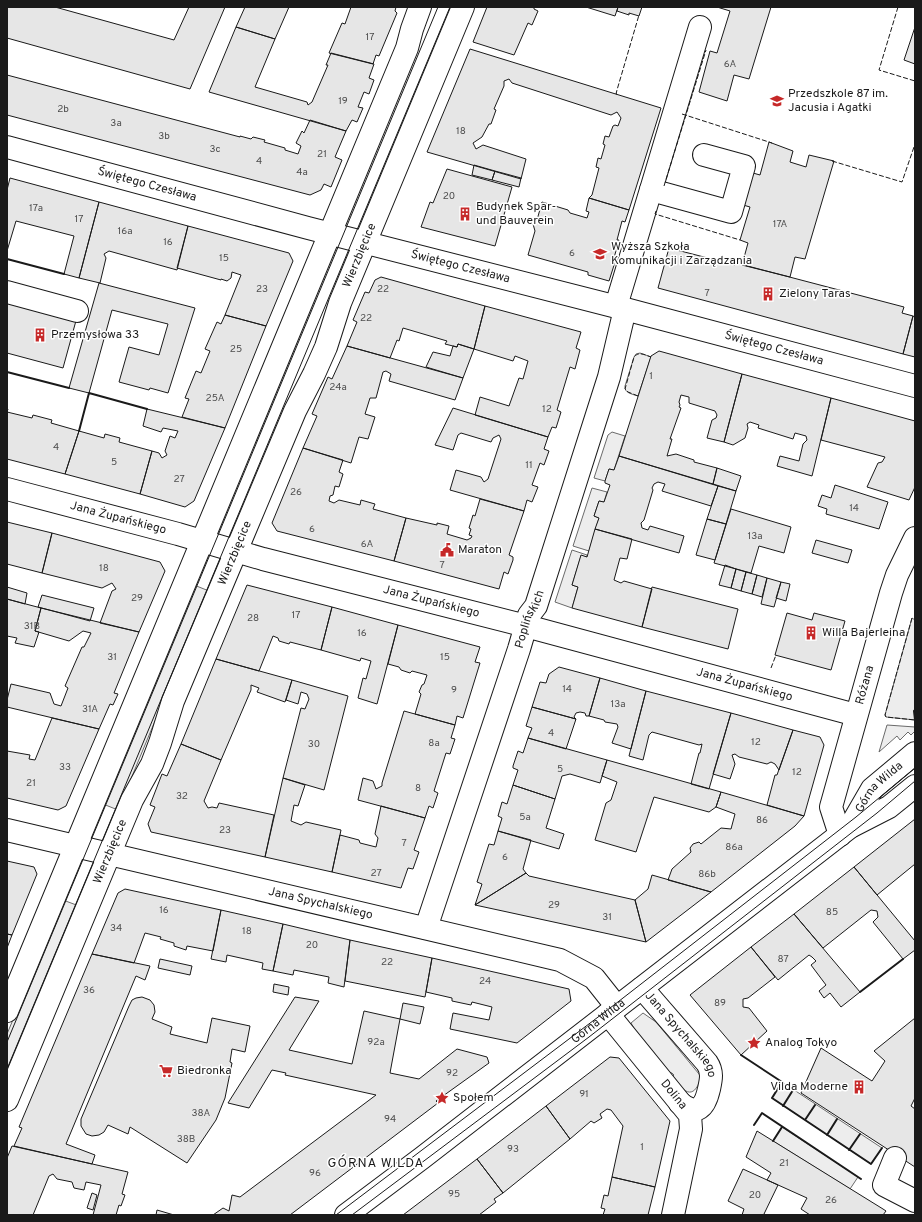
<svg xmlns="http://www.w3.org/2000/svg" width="922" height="1222" viewBox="0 0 922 1222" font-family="Overpass,sans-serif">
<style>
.green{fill:#ededed;stroke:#6a6a6a}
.building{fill:#e6e6e6;stroke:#1a1a1a}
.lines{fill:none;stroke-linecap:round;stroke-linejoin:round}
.minor-casing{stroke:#1a1a1a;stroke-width:24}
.minor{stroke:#fff;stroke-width:22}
.tram{stroke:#1a1a1a;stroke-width:1}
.fence{stroke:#1a1a1a;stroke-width:1;stroke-dasharray:5 2;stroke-linecap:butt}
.wall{stroke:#1a1a1a;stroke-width:2}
.labels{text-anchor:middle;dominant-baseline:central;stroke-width:3;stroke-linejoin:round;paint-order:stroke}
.number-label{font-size:10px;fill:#4d4d4d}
.poi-label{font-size:12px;fill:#1a1a1a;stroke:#fff;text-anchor:start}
.street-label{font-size:12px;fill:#1a1a1a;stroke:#fff}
.neighbourhood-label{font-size:13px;letter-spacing:1px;fill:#1a1a1a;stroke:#fff}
</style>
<rect width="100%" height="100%" fill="#fff"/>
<!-- green -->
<path class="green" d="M640,353L651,357L638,396C632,394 624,393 625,386L634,357L636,354Z
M612,432L625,436L614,470L609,469L605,481L594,478L608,435Z
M592,488L607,492L604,502L599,501L594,516L599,518L589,551L573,546Z
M572,550L587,555V557L581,556L572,585L578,587L572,608L555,602Z
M194,585L209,591L118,810L103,804Z
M912,618L915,620V720L886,717L885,715Z
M887,725L915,727V731L911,735L908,732L900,740L897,736L879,752Z
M63,900L79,906L7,1078V1034Z
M643,1013L656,1022L699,1074L701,1078C693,1102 683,1091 672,1077L674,1075L672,1073L667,1072L638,1036L631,1023Z
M782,1082L882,1148L871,1164L772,1098Z
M782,1127L858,1177L850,1189L773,1141Z"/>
<!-- building -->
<path class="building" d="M7,7H55L174,40L189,7H225L190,89L7,38Z
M245,7H289L275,39L236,27Z
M351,7H396L395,11L397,13L379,56L376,55L373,64L329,53L342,23L345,24Z
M487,7H534V9L538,11L532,25L528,23L514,55L473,42Z
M586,7H618L615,16Z
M618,7H642L639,16L629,13V15L617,11Z
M717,7H771L749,79L734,75L727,101L699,92L710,51L717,53L730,11Z
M236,27L275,39L255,87L307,102L308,105L312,102L328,65H326L331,53L374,64L369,78L374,80L369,94L364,92L358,107L363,108L357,122L352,120L346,131L209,92Z
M915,27V64L904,60Z
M470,49L661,108L629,210L589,198L592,195L599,168L596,167L598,158L601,159L605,145L603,144L605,136L609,137L613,126L615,125L618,126L621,118L617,112L611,115L512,83L509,79L504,81V86L494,109L496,110L491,124H489L482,137L473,143L476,149L483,145L526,159L521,179L427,152Z
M7,75L240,137V136L251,139L253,137L265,140L264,142L285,148V150L298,154L301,146L296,143L302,131L304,133L310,120L346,131L335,157L342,160L331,187L324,184L321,190L310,195L7,115Z
M769,142L793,151L790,162L806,167L809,155L834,161L805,259L795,257L790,277L742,265L748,243L740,240L750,207L743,205L753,173L760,175Z
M474,165L495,171L492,180L472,175Z
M447,169L512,187L495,246L421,227L430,202L433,203Z
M495,171L521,178L519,187L492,180Z
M10,178L99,202L79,278L64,274L74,236L16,221L7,251V190Z
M589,198L629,210L625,222L622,221L617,240H619L614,258L616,259L609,281L588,275V272L528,255L535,231L533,224L537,220L542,202L568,210L570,213L587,218L589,212L586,211Z
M99,202L188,226L177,270L109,251L104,254L106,258L100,283L79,278Z
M188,226L289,253L293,261L266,326L225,315L241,275L232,272L231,278L227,281L221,279V280L177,268Z
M669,248L735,265L736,263L904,307L902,313L913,316L903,354L658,288Z
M381,277L485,306L474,349L458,344L457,347L445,344L447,341L403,328L399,341L397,340L390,358L347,346L357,322L353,320L365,292L369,293L375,280Z
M99,283L195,308L168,393L150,388L149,390L119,382L129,347L159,355L168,324L112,310L89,393L69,388Z
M7,299L77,317L63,368L7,353Z
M485,306L581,332L576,348L580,350L575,369L570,367L557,410L561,412L556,428L552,427L548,437L475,415L480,397L509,406L519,378L523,379L528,361L515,356L513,361L474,349Z
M225,315L266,326L225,428L182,417L189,399L185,398L196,371L201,373L210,351L205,349L217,322L221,324Z
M913,316L915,317V357L903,354Z
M458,344L474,349L463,378L426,367L433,352L450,356L453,346L457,347Z
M347,346L463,378L455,400L389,381L391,374L386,371L383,372L376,398H370L365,414L375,417L368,439L359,437L351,463L303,448L317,416L312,414L328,377L332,379Z
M659,351L742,374L724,442L707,438L712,420L716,418L717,415L715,411L689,403V397L681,395L679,402L680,405L679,407L681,408L670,439H672L667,456L676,454L694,460V462L717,468L713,484L619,456L651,356Z
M742,374L831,398L812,476L777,466L780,456L799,461L803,444L807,440L806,436L795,433L793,439L758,428L759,425L750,422L747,424L748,428L745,438L733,445L724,442Z
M831,398L915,421V487L909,500L867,487L878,463L882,462L885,457L821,440Z
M7,408L8,409L7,412L32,418L33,415L52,420L51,423L79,431L65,474L7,459Z
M453,408L548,437L544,449L549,451L544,465L540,463L532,485L538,487L532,502L527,500L524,511L450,490L456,470L481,477L484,482L488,479L501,439L499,435L493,438L491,442L461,433L458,435L453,450L435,445Z
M147,409L225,428L194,501L185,507L140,494L152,451L159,453L162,458L167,455L165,451L170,436L175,438L178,431L163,428L161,432L143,426Z
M79,431L104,438L105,434L120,438L119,442L152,451L140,494L65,474Z
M303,448L343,460L339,472L343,474L339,487L335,486L333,495L330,496L329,501L334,503L339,500L360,505L361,500L375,504L373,509L406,518L394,561L277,531L272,523Z
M619,456L718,486L711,506L662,491L665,484L658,482L654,484L652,488L653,490L644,520L641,523L642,528L648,530L650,526L684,536L679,553L595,529L599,518L594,516L599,501L604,502L610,485L605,483V481L609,469L614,470Z
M717,468L741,476L736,491L713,484Z
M835,485L888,502L879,529L826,514L827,509L818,506L822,495L831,498Z
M718,486L736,491L726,524L707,519Z
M480,499L524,511L509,555L513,557V560L508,574L504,572L499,589L394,561L406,518L437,525V523L449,526L447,534L467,540L471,538L472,536L469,535L471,529L469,528L473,515L475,516Z
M731,509L791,527L784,553L759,546L751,573L714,563Z
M707,519L726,524L715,560L696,555Z
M7,522L52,533L42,573L7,564Z
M595,529L632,539L627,559L620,558L614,580L621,583L624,581L652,589L642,627L572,608L578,587L572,585L581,555L587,557Z
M52,533L160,562L165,571L139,632L100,623L112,591L116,589L112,583L102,588L42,573Z
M816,540L852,550L848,563L812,553Z
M725,565L736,569L731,588L719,585Z
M736,569L746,572L741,591L731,588Z
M746,572L757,575L752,594L741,591Z
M757,575L767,578L762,597L752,594Z
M767,578L781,582L774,607L761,604Z
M781,582L790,584L786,601L776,598Z
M247,585L332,607L321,650L290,642L289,644L279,641L278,638L273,636L259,671L216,659Z
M7,587L27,593L25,604L7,599Z
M652,587L738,609L728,649L642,627Z
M42,595L94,608L90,621L38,607Z
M7,599L41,608L35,631L39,632L34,647L15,643L17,638L7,636Z
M332,607L398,625L377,704L358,698L363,678L366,679L371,661L361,658L360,661L321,650Z
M41,608L139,632L114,693L118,694L113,705L110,704L99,729L7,707V700L11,684L50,693L54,704L61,706L68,688L65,686L82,647H84L91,633L83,631L69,641L35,631Z
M787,613L812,620L814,613L845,621L831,670L775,655Z
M398,625L480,647L475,662L480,663L463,718L457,716L455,725L415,714L421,694L419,692L422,685L424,684L427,675L412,671L410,673L401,670L399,667L388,664Z
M216,659L292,680L285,702L257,692L259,688L251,685V690L221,760L181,744Z
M559,667L600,678L589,716H586L585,713L580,712L576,713L574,717L576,719L532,707L540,682L546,683L549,674Z
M600,678L646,691L631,749L612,743L618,727L617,724L605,722L604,720L589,716Z
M292,680L348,696L324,790L283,778L301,708L305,709L309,699L307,694L301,692L298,704L286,700Z
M646,691L731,713L709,789L691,784L699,753H700L702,744L699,745L652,732L649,735L643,760L629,756Z
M532,707L576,719L566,749L528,738L532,728L526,726Z
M404,711L455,725L451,738L455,739L450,754L446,753L434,791L438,793L433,808L429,806L425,818L358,800L363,778L373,781L376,789L382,786V783Z
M731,713L793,730L779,770L775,764L771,762L767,764L739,757L735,754L732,755L735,764L730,779L713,774Z
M52,718L99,729L66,806L58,810L7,798V751L30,755L29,759L35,760Z
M793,730L820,737L824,745L804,816L767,805L775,775H777Z
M528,738L607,760L600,783L570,774L562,776L555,799L513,785L518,770L513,768V766L518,751L523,753Z
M181,744L221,760L204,801L208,808L212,807L217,808L219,803L274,815L265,857L151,832L148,824L155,807L150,805L162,774L167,776Z
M607,760L721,792L716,807L709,812L654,797L636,852L595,840L606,803L611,800L617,782L602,776Z
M283,778L305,785L298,806L294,805L291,821L301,825L306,822L341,830L332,872L265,857Z
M513,785L555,799L546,828L564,834L559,849L498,831L502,818L498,816L502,802L507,804Z
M721,792L804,816L795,826L711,892L668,880L672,869L691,852L690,848L693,844L699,842L701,844L721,828L731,829L735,814L716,807Z
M381,806L425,818L414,850L419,852L413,869L408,868L401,888L332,872L340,835L359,840L360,843L376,847L378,838L375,834Z
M915,819V864L877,895L854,867Z
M498,831L531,840L523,869L526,873L475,905L482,884L477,882L489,844L494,845Z
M7,861L34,867L37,874L12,935L7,934Z
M854,867L915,941V950L903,959L873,922L878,917L877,911L871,910L823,948L794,914Z
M526,873L529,876L635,900L646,942L475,905Z
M652,875L711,892L646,942L635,900L648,889Z
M125,889L221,910L213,951L187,946L186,950L174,946V943L160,939L161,937L145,933L134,963L92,954L118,893Z
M221,910L283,924L273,971L262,969L263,963L227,955L226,962L211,959Z
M794,914L860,992L841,1007L830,993L824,998L819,991L826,985L811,965L816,961L812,957L809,955L778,980L751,947Z
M283,924L350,940L344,987L328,983L329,977L294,970L293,975L273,971Z
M7,934L12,935L7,948Z
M350,940L432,958L425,997L345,981Z
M751,947L775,977L748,998L743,999V1007L749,1008L767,1031L741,1055L690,995Z
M92,954L150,966L145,980L136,976L66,1144L95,1155L92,1164L14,1146L22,1128L19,1127Z
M432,958L569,989L571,1001L517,1043L450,1029L453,1013L489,1020L492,1007L472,1002L471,1005L452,1001V998L426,992Z
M160,959L192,966L190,975L158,968Z
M274,984L289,987L288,995L273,992Z
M142,997L150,1000L154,1005L155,1012L152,1019L172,1027L170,1034L207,1043L212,1018L250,1026L245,1052L232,1049L230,1062L232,1063L225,1098L216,1120L187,1163L130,1127L128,1134L108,1125L104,1132L99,1135L92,1136L86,1134L81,1126V1119L129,1006L132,1000L136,998Z
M295,997L319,1001L289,1050L352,1064L364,1011L400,1019L390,1073L419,1079L457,1049L487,1057L489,1063L436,1101L438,1103L290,1215H213L223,1208L229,1211L232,1195L240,1197L376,1095L285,1075L286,1073L272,1070L249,1108L228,1103Z
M403,1003L424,1007L420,1024L400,1019Z
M915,1018V1098L911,1106L915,1109V1167L801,1093L821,1048L872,1081L885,1061L874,1051Z
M610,1057L619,1058L670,1121L655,1187L612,1177L623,1126L611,1110L607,1109L600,1114L602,1118L594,1123L591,1121L570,1139L546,1106Z
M546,1106L570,1139L503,1193L477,1159Z
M757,1131L883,1209L886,1211L883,1215H810L801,1209L807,1198L767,1180L771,1173L746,1157Z
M12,1146L128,1172L122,1194L125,1195L121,1206L119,1205L116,1215H93L101,1185L86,1182L84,1190L74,1188L72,1182L57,1179L53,1174L49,1176L33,1215H7V1158Z
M477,1159L503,1193L494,1199L496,1202L479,1215H403Z
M743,1169L778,1185L764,1214L766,1215H742L744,1209L728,1201Z
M612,1177L655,1187L648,1215H603L605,1209L601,1208L604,1195L608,1196Z
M92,1193L97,1195L93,1210L87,1208Z
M157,1210L174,1215H156Z"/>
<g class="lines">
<!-- minor casing -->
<g class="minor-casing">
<g id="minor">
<path id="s1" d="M7,147L308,228L625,309L915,386"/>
<path d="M651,190L731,212L744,166L704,155"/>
<path d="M7,292L77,311"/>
<path d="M616,306L700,27"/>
<path id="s2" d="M7,489L178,534L263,559L526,626L856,715"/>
<path id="s3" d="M850,827L872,789L915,753"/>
<path id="s4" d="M7,830L560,960L594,978L617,1007"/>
<path id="s5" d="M840,835L831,807L891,593L897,575L915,538"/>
<path id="s6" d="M426,928L519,649L529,615L536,606L609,377L625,309"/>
<path id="s7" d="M642,988L707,1063C713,1072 711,1080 709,1089C705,1107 697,1117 680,1103"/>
<path d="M7,1011L407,48L412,29L420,7"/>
<path id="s8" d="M608,1014L690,1115L691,1129L673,1215"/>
<path id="s9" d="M7,1100L132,800L152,764L160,743L173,701L295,411L314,374L326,347L340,303L463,7"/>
<path d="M895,1158L884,1185L915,1201"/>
<path id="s10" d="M346,1215L422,1158L850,827L889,807L915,786"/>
</g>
</g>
<!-- minor -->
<use href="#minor" class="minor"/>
<!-- tram -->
<path class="tram" d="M7,1042L438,7
M7,1069L450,7
M336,1215L614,1005L856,817L915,768
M352,1215L589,1037L877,813L915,781"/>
<!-- fence -->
<path class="fence" d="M898,7L879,70L915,81
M617,94H616L617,90L639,15
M682,114L772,143
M832,161L902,182L915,144
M664,186L706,50
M656,211L655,214L740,240
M638,396L628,392L625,389L634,357C639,351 645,355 651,357
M912,618L885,715L886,717L915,720
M771,668L776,655"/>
<!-- wall -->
<path class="wall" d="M7,259L64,274
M7,372L69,388
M79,431L89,393L147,409
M915,710L914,711L915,720
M860,992L903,959
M741,1055L782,1082L772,1098L871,1164L882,1148
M783,1106L793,1090
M805,1120L815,1105
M754,1125L762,1113L861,1179
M827,1135L837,1119
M773,1141L782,1127
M849,1150L860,1134"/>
</g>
<!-- icons -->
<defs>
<g id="school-bare" transform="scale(1.08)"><path d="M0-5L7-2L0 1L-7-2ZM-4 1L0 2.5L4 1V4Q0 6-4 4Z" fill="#c62828" stroke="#fff" stroke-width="2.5" paint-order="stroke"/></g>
<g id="building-bare" transform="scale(1.08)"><path d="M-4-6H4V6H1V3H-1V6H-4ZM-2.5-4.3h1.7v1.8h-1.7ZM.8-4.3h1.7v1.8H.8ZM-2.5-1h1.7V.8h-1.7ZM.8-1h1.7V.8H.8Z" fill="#c62828" stroke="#fff" stroke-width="2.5" paint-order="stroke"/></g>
<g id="university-bare" transform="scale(1.08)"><path d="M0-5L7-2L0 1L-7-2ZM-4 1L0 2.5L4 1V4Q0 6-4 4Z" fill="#c62828" stroke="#fff" stroke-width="2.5" paint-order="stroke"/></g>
<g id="civic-bare" transform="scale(1.08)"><path d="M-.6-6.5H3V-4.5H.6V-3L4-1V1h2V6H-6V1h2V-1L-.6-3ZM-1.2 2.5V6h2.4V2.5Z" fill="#c62828" stroke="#fff" stroke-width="2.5" paint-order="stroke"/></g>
<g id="sight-bare" transform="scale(1.08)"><path d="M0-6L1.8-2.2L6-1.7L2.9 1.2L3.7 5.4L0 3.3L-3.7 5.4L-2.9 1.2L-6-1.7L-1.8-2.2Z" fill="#c62828" stroke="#fff" stroke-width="2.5" paint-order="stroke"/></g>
<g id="supermarket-bare" transform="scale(1.08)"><path d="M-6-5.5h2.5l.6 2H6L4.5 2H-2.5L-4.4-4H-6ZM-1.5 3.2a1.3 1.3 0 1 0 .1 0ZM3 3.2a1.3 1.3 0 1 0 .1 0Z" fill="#c62828" stroke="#fff" stroke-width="2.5" paint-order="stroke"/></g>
</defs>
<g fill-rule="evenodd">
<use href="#school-bare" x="777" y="101"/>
<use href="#building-bare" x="465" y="214"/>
<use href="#university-bare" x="600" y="254"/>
<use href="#building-bare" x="768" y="294"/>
<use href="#building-bare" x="40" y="335"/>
<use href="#civic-bare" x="447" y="550"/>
<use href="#building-bare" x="811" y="633"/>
<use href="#sight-bare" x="754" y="1043"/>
<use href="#supermarket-bare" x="166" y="1071"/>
<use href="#building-bare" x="859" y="1087"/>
<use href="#sight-bare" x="442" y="1098"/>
</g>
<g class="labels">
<!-- number labels -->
<g class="number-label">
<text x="370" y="37">17</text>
<text x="730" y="64">6A</text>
<text x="343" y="101">19</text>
<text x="63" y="109">2b</text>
<text x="116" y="123">3a</text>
<text x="461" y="131">18</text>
<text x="164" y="136">3b</text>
<text x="215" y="149">3c</text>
<text x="322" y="154">21</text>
<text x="259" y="161">4</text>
<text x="302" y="172">4a</text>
<text x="449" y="196">20</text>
<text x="36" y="208">17a</text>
<text x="79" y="219">17</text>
<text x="780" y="224">17A</text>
<text x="125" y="231">16a</text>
<text x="168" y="242">16</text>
<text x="572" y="253">6</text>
<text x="224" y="258">15</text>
<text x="262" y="289">23</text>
<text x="383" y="289">22</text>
<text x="707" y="293">7</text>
<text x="366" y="318">22</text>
<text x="236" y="349">25</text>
<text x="651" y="376">1</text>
<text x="338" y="387">24a</text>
<text x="215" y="398">25A</text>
<text x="547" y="409">12</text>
<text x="56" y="447">4</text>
<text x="114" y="462">5</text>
<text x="529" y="465">11</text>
<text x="179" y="479">27</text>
<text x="296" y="492">26</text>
<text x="854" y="508">14</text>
<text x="312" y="529">6</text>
<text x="755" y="536">13a</text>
<text x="367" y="544">6A</text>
<text x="442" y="565">7</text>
<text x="104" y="568">18</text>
<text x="137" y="598">29</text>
<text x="296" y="615">17</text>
<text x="253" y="618">28</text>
<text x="32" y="626">31B</text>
<text x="362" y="633">16</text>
<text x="112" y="657">31</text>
<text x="445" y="657">15</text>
<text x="567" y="689">14</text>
<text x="454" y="690">9</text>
<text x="618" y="704">13a</text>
<text x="90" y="709">31A</text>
<text x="551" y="733">4</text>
<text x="756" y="742">12</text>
<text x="434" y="743">8a</text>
<text x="314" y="744">30</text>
<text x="65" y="767">33</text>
<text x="560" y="769">5</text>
<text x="797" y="772">12</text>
<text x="31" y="783">21</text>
<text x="418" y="788">8</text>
<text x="182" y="796">32</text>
<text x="525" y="817">5a</text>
<text x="762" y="820">86</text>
<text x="225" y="830">23</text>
<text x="404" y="843">7</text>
<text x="734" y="847">86a</text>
<text x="505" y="857">6</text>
<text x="376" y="873">27</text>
<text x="707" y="874">86b</text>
<text x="554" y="905">29</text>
<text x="164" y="910">16</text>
<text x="832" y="912">85</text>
<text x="607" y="917">31</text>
<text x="116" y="928">34</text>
<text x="247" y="931">18</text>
<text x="312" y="945">20</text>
<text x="783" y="959">87</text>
<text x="387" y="962">22</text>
<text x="485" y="981">24</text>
<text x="89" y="990">36</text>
<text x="720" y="1003">89</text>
<text x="376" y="1042">92a</text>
<text x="452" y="1073">92</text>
<text x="584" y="1094">91</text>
<text x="201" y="1113">38A</text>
<text x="390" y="1119">94</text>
<text x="186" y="1139">38B</text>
<text x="642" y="1147">1</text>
<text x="513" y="1149">93</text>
<text x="784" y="1163">21</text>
<text x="315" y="1173">96</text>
<text x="454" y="1194">95</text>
<text x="755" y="1195">20</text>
<text x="831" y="1200">26</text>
</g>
<!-- poi labels -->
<g class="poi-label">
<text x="788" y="94">Przedszkole 87 im.<tspan x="788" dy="14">Jacusia i Agatki</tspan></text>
<text x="476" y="207">Budynek Spar-<tspan x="476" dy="14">und Bauverein</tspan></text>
<text x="611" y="247">Wyższa Szkoła<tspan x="611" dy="14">Komunikacji i Zarządzania</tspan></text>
<text x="779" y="294">Zielony Taras</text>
<text x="51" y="335">Przemysłowa 33</text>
<text x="458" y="550">Maraton</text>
<text x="822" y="633">Willa Bajerleina</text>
<text x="765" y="1043">Analog Tokyo</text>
<text x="177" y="1071">Biedronka</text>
<text x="848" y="1087" text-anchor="end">Vilda Moderne</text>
<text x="453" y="1098">Społem</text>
</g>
<!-- street labels -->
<g class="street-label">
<text stroke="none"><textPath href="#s1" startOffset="145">Świętego Czesława</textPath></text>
<text stroke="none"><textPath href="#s9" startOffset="916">Wierzbięcice</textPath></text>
<text stroke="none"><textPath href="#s1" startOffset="469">Świętego Czesława</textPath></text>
<text stroke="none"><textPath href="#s1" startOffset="793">Świętego Czesława</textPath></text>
<text stroke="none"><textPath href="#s2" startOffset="115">Jana Żupańskiego</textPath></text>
<text stroke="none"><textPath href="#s9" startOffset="593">Wierzbięcice</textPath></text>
<text stroke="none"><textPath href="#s2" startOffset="439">Jana Żupańskiego</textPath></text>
<text stroke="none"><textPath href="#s6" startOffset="326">Poplińskich</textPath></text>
<text stroke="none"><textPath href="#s5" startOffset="156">Różana</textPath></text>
<text stroke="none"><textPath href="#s2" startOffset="763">Jana Żupańskiego</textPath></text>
<text stroke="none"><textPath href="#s3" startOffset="50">Górna Wilda</textPath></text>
<text stroke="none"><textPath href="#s9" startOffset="269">Wierzbięcice</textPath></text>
<text stroke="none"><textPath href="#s4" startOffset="322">Jana Spychalskiego</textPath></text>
<text stroke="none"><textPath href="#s10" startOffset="318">Górna Wilda</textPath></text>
<text stroke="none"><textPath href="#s7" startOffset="61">Jana Spychalskiego</textPath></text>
<text stroke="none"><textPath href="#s8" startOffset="104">Dolina</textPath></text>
</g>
<!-- neighbourhood labels -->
<g class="neighbourhood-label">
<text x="376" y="1164">GÓRNA WILDA</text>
</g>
</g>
<!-- border -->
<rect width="922" height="1222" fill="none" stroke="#1a1a1a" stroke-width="16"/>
</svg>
